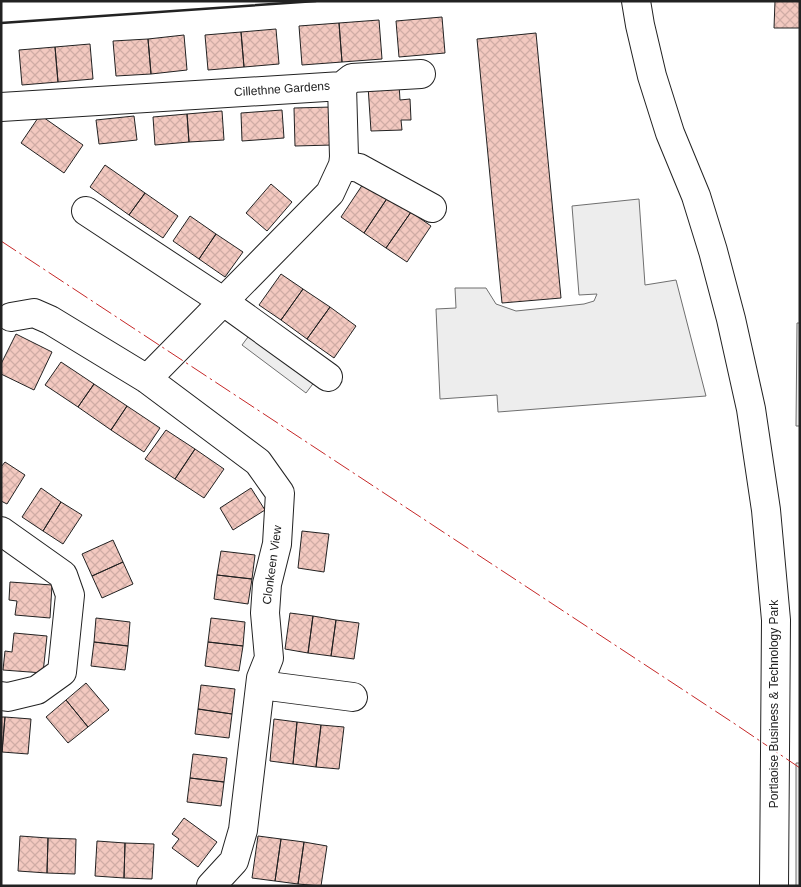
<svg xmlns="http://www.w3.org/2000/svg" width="801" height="887" viewBox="0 0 801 887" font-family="Arial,sans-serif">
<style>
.parking{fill:#ededed;stroke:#6f6f6f}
.building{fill:url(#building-cross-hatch);stroke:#222}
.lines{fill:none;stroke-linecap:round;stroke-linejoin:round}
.minor-casing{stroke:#222;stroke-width:30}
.minor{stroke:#fff;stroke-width:28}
.wall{stroke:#222;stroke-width:2.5}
.power{stroke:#c62828;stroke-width:1;stroke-dasharray:18 4 2.5 4;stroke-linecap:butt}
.labels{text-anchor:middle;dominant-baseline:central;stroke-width:4;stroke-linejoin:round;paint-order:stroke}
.street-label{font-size:12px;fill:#222;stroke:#fff}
</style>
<defs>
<pattern id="building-cross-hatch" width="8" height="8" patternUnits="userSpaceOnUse" patternTransform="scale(1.25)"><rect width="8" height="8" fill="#f3c9c0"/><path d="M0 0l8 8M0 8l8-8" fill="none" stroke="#d0aca5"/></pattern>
</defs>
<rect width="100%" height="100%" fill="#fff"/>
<!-- parking -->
<path class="parking" d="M639,199L645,285L676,280L706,396L498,412L497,395L440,399L436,309L456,308L455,288H486L496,304L516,311L584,304L594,301L597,294L579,295L572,206Z
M797,323H800V426H796Z
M251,333L315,381L306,393L242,345Z
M796,763H800V886H796Z"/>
<!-- building -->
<path class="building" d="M775,1H800V28H774Z
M442,17L445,53L399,57L396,21Z
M379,20L382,59L342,62L339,23Z
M339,23L342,62L302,65L299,26Z
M276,29L279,64L244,67L241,32Z
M241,32L244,67L208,70L205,35Z
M536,33L561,298L502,303L477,39Z
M184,35L187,70L151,74L148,39Z
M148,39L151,74L116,76L113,41Z
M90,44L93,79L58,82L55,47Z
M55,47L58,82L22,85L19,50Z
M399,84L400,100L410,99L411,120H401L402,130L371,131L368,86Z
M332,107L333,145L295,146L294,108Z
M282,110L284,138L242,141L241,113Z
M222,111L224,140L189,142L187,114Z
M187,114L189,142L155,145L153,117Z
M40,115L83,145L64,173L21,143Z
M134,116L137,140L99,144L96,120Z
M105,165L145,193L129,215L90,187Z
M365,181L388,197L364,233L341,217Z
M271,184L292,202L267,231L246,213Z
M145,193L178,216L163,238L129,215Z
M388,197L411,212L386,248L364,233Z
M411,212L431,226L407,262L386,248Z
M190,216L216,234L199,259L173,241Z
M216,234L243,252L225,277L199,259Z
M281,274L303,289L281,320L259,305Z
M303,289L330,307L307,339L281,320Z
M330,307L356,326L334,358L307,339Z
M16,334L52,352L34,390L1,374V364Z
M61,362L94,384L78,407L45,385Z
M94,384L127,406L111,430L78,407Z
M127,406L160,428L144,452L111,430Z
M166,430L195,449L175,479L145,459Z
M195,449L224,469L204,498L175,479Z
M5,462L25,475L7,504L1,501V467Z
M41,488L61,502L43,531L22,517Z
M251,488L265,510L233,530L220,508Z
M61,502L82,515L63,544L43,531Z
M302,531L329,534L324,572L298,568Z
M113,540L123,562L92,576L82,554Z
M221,551L255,555L252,579L217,575Z
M123,562L133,584L102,598L92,576Z
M217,575L252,579L248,604L214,599Z
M10,582L52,585L50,618L15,615L17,601L9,600Z
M290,613L313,616L308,653L285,649Z
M313,616L336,620L331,656L308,653Z
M96,618L130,622L128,646L94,642Z
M211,618L245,622L243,646L208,642Z
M336,620L359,623L354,659L331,656Z
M14,633L47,636L43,673L3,670L5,651L12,652Z
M94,642L128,646L125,670L91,666Z
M208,642L243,646L239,671L205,666Z
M86,683L109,710L88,727L66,700Z
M201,685L235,689L232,714L198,709Z
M66,700L88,727L68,743L46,717Z
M198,709L232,714L229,738L195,734Z
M1,717H5L2,752H1Z
M5,717L31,719L28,754L2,752Z
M274,719L297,722L293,764L270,761Z
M297,722L321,725L316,767L293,764Z
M321,725L344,727L339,769L316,767Z
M193,754L227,758L224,782L190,778Z
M190,778L224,782L221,806L187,802Z
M184,818L217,842L198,867L172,848L179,839L172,834Z
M20,836L48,838L47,873L18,871Z
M258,836L281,839L275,881L252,878Z
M48,838L76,839L75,874L47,873Z
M281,839L304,842L298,884L275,881Z
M97,841L125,843L124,878L95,876Z
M304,842L327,846L321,886L298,884Z
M125,843L154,844L152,879L124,878Z"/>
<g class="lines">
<!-- minor casing -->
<g class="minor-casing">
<path id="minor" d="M636,1L640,25L652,76L670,133L696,196L713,251L731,319L751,409L766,510L776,620L774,886
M342,86L352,78L421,74
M1,107L342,86L344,157L343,165L330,193L147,379
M343,165L359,168L432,208
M86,211L224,302L328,377
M11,317L34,313L50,320L147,379L258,462L280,493L277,544L267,584L265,613L269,658L261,678L243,830L234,861L211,886
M1,531L63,575L70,595L62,672L37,690L8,697L1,696
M261,685L353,697"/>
</g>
<!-- minor -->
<use href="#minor" class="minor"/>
<!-- wall -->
<path class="wall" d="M1,23L316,1"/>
<!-- power -->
<path class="power" d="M1,241L735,724L800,768"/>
</g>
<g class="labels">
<!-- street labels -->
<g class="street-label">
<text transform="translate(282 89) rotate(-4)">Cillethne Gardens</text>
<text transform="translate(272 565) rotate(-82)">Clonkeen View</text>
<text transform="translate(774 704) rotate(-90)">Portlaoise Business &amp; Technology Park</text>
</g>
</g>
<!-- border -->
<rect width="801" height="887" fill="none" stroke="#222222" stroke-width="5"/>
</svg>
